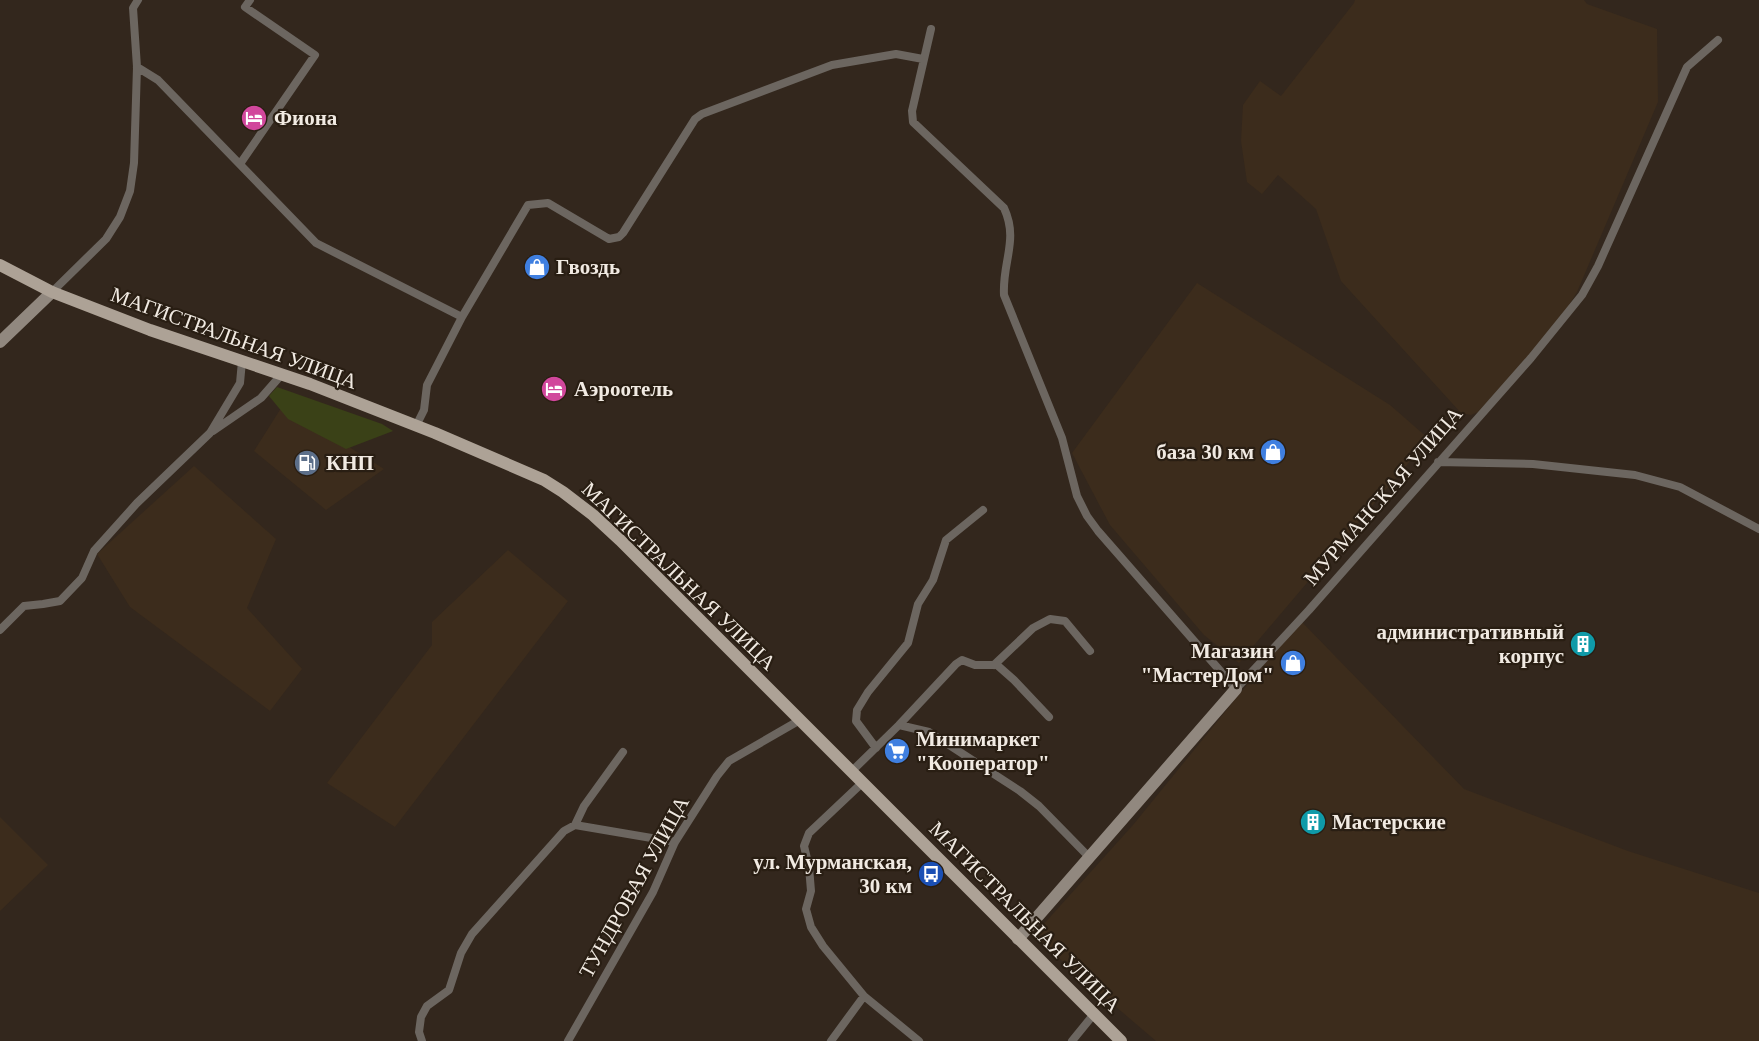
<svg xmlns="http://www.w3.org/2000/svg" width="1759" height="1041" viewBox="0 0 1759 1041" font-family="'Times New Roman',serif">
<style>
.built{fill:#3c2c1c}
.green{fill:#3a4117}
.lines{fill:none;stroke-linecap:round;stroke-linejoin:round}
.street{stroke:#6c6660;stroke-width:8}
.secondary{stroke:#91887f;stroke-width:12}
.primary{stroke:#ada296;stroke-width:12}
.labels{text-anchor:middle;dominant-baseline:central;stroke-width:4.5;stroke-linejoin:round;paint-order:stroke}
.poi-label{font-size:21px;font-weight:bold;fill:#f1eae2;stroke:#291e13;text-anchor:start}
.street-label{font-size:21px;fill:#f1eae2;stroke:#291e13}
</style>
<rect width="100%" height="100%" fill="#33271d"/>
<!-- built -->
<path class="built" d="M1355,0H1584L1587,4L1657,29L1658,102L1577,292L1561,318L1524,362L1478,412L1471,415L1461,413L1341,281L1316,209L1278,175L1262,194L1247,182L1241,141L1243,105L1260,81L1281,96L1354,3Z
M1197,283L1390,405L1429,439L1239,663L1204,635L1110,525L1072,453Z
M283,405L384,469L326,510L254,451Z
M194,466L276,539L247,608L302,669L270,711L130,607L97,554Z
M508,550L568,601L395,827L327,783L432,645V622Z
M1300,620L1464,789L1628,851L1759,893V1041H1156L1033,936L1133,825Z
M0,817L48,865L0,911Z"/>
<!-- green -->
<path class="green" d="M277,387L382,424L393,431L346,449L288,419L269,396Z"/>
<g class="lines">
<!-- street -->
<path class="street" d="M931,29L912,111L913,122L1004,208C1019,240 1002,262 1004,295L1062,438L1077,496L1087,516L1098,531L1236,689L1309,610L1531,358L1582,295L1598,266L1687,67L1718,40
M137,67L158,80L316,243L462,317
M240,164L315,55L245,7L250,0
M52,292L106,239L120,217L130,191L134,163L137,67L133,8L138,0
M416,426L424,410L427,385L462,317L528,205L548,203L609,239L619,237L623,233L695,119L702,114L832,65L896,54L923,59
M213,431L261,398L282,374
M1438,462L1533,464L1635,475L1680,487L1759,529
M0,630L24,606L43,604L60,601L82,578L94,551L137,503L210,433L240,383L242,361
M994,665L1033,628L1050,619L1065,621L1090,651
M899,725L956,664L962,660L975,665H997L1014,680L1049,717
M876,748L856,721L857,710L868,692L908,643L918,604L933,580L946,540L983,510
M851,772L899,725L929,732L1020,791L1039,806L1089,857
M862,783L809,833L804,846L809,867L811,891L806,909L811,927L823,946L864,996L919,1041
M575,825L675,842
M422,1041L419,1032L421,1017L427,1006L449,990L461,953L472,934L564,831L575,825L584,806L623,752
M568,1041L653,892L675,842L717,776L729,761L800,720
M831,1041L864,996
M1072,1041L1094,1014"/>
<!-- secondary -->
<path class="secondary" d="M0,342L52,292
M1018,939L1236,689"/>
<!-- primary -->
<path class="primary" d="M0,265L52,292L150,330L310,384L435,433L544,480L563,492L593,515L620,540L1121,1041"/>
</g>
<!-- icons -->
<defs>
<g id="hotel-disc" transform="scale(1.35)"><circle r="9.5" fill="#d1479c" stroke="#291e13"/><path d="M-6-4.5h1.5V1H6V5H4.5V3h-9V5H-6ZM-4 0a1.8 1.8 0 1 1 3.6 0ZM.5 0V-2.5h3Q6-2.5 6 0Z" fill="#fff"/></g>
<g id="shop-disc" transform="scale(1.35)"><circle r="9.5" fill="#3f7fe0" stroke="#291e13"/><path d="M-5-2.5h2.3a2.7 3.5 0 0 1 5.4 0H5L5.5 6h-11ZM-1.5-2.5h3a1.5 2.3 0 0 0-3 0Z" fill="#fff"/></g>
<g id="fuel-disc" transform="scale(1.35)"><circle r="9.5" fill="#5c6f8a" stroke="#291e13"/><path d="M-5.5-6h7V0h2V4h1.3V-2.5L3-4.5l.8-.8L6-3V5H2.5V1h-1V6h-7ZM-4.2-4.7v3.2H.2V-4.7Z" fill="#fff"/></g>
<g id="building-disc" transform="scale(1.35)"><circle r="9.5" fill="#0f9aa8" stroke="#291e13"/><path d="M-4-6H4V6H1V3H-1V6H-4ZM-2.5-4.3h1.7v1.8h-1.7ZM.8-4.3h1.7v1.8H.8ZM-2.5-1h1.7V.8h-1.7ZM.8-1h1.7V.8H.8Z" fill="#fff"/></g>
<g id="supermarket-disc" transform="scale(1.35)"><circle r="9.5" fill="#3f7fe0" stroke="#291e13"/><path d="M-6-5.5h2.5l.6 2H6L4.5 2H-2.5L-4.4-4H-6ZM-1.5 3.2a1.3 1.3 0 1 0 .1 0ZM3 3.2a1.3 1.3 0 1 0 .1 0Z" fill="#fff"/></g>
<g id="bus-disc" transform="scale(1.35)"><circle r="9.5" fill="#1a4fb4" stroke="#291e13"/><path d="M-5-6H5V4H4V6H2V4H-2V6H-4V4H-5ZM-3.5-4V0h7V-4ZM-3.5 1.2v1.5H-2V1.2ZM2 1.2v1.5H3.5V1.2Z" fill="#fff"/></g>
</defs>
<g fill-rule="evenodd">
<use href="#hotel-disc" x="254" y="118"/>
<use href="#shop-disc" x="537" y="267"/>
<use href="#hotel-disc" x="554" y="389"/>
<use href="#shop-disc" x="1273" y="452"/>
<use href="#fuel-disc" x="307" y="463"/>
<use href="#building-disc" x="1583" y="644"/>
<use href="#shop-disc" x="1293" y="663"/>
<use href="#supermarket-disc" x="897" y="751"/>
<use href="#building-disc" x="1313" y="822"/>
<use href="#bus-disc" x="931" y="874"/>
</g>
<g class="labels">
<!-- poi labels -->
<g class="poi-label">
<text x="274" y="118">Фиона</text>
<text x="556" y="267">Гвоздь</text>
<text x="574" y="389">Аэроотель</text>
<text x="1254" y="452" text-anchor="end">база 30 км</text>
<text x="326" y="463">КНП</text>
<text x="1564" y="632" text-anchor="end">административный<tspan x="1564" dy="24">корпус</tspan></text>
<text x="1274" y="651" text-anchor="end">Магазин<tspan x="1274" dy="24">"МастерДом"</tspan></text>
<text x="916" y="739">Минимаркет<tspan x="916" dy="24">"Кооператор"</tspan></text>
<text x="1332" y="822">Мастерские</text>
<text x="912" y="862" text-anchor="end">ул. Мурманская,<tspan x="912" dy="24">30 км</tspan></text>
</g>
<!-- street labels -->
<g class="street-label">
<text transform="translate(234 338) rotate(20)">МАГИСТРАЛЬНАЯ УЛИЦА</text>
<text transform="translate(1383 496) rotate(-49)">МУРМАНСКАЯ УЛИЦА</text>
<text transform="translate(679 576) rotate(44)">МАГИСТРАЛЬНАЯ УЛИЦА</text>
<text transform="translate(634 887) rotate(-61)">ТУНДРОВАЯ УЛИЦА</text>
<text transform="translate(1025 917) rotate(45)">МАГИСТРАЛЬНАЯ УЛИЦА</text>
</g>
</g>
</svg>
